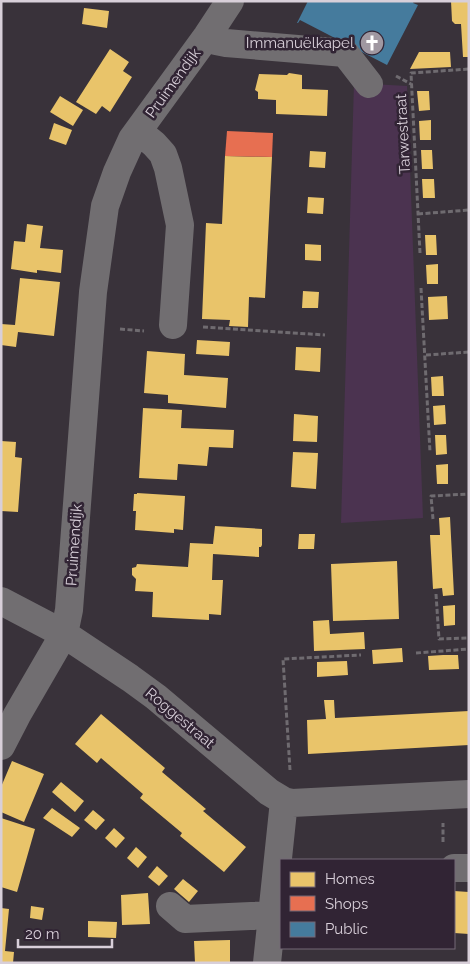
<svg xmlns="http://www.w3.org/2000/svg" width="470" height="964" viewBox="0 0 470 964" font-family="Raleway,sans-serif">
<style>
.green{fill:#4b3350}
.homes{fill:#e9c46a}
.shops{fill:#e76f51}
.public{fill:#457b9d}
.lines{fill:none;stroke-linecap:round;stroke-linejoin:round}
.path{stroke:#6f6b70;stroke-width:3;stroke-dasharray:5 2.5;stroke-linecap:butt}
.minor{stroke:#716e71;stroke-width:28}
.labels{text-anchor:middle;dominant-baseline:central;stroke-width:5;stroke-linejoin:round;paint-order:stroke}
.poi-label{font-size:15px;fill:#d8cfd9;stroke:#312434;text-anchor:end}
.street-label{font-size:15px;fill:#d8cfd9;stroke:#312434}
</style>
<rect width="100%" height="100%" fill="#39323a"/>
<!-- green -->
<path class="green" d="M354,83L407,86L423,518L341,523Z"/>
<!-- homes -->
<path class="homes" d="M451,1H469V57H463L461,24H455L452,21Z
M84,8L109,11L107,28L82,24Z
M110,49L129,62L123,71L132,77L110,112L102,106L96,114L76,102Z
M419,52H450L451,67L410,69Z
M289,73L302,75V89L328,90L327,116L276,114V100L258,99V92L255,90L259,74L287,75Z
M417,91H429L430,110L419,111Z
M60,96L83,110L73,126L50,112Z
M431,120V140H420L419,121Z
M54,123L72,130L66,145L49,139Z
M421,150H432L433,169H422Z
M310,151L326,152L325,168L309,167Z
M225,156L272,157L265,298L249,297L248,327L229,326L230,320L202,319L206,223L222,224Z
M422,179H434L435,198H423Z
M308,197L324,198L323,214L307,213Z
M27,224L43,226L40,248L63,250L61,273L37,270V273L11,269L14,241L25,242Z
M425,235H436L437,255H426Z
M305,244L321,245V261L305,260Z
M438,264V284H427L426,265Z
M20,278L60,282L54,336L18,332L16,347L1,345V324L15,325Z
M303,291L319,292L318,308H302Z
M447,296L448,319L429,320L428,297Z
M197,340L230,342L229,356L196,354Z
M296,347L321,348L320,372L295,370Z
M147,351L185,354L184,375L228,378L226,408L168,403V395L144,393Z
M443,376L444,396H432L431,377Z
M445,405L446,424L434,425L433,406Z
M143,408L182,410L181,428L234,430L233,448L209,447L207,466L178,464L177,480L139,478Z
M294,414L318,416L317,442L293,441Z
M435,435H446L447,454L436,455Z
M1,441L16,442L15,457L22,458L18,512L1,511Z
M293,452L318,453L316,489L291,487Z
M448,464V484H437L436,465Z
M137,493L185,496L183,530L174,529V533L135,530L136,511H133L134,494H137Z
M450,517L454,595L443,596L442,588L433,589L430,535H440L439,518Z
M215,526L262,529V545L261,547H259V557L213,554L212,580H223L221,615L209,614V620L152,617L153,592L135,591L136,579L132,575V568L136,567L137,564L188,567L190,543L213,544Z
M299,534H315L314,549H298Z
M397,561L399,619L333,621L331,564Z
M455,605V625L444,626L443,606Z
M329,620L330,634L364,632L365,649L314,651L313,621Z
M402,648L403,662L373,664L372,650Z
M443,655H458L459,669L429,670L428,656Z
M347,661L348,675L317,677V662Z
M324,700H334L335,718L469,711V745L308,754L307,720L326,719Z
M101,714L165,768L162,772L206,809L203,811L246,847L224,872L180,836L182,833L140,798L143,794L101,758L97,763L75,744Z
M12,761L44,774L24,822L1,812V787Z
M61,782L84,801L75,812L52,792Z
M52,808L80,828L72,837L43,818Z
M93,810L105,820L96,830L84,820Z
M1,818L35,829L17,892L1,887Z
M114,828L125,838L116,848L105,838Z
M136,847L147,857L138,868L127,858Z
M157,866L168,876L159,886L148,877Z
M183,879L198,891L189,902L174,889Z
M454,891L469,892V934L454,933Z
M148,893L150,924L122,925L121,895Z
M31,906L44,908L42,920L30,918Z
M1,908L9,909L5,951L14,952L13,963H1Z
M88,921L117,922L116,938L88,937Z
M230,940V963H195L194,941Z"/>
<!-- shops -->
<path class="shops" d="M227,131L273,133L272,157L225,156Z"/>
<!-- public -->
<path class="public" d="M308,1H414L413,3L418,5L387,65L300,20L298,23H297Z"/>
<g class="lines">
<!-- path -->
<path class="path" d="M396,76L411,84
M418,214L469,210
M420,253L411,73L469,69
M421,288L430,452
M203,327L325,335
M120,329L144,331
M426,355L469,352
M433,519L431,496L469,494
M436,594L439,639L469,638
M416,653L469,649
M290,770L283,659L361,655
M443,842V823"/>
<!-- minor -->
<path class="minor" d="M207,36L216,41L226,43L345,53L369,84
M138,131L154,144L163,154L168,168L180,225L173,325
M1,601L64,634L130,678L156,697L269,792L284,801L292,803L469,794
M1,746L17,715L64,634L69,610L93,292L105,206L117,172L132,139L207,36L230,1
M454,868H469
M170,906L185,919L271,915
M267,963L284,801"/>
</g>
<!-- icons -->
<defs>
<g id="church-disc" transform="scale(1.25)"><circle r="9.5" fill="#a098a1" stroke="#312434"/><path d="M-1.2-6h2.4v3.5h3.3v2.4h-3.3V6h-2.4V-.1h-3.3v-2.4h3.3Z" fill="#fff"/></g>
</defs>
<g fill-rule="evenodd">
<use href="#church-disc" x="372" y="43"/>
</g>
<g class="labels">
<!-- poi labels -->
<g class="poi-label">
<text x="354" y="43">Immanuëlkapel</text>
</g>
<!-- street labels -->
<g class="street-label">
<text transform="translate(173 83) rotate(-54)">Pruimendijk</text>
<text transform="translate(403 134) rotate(-93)">Tarwestraat</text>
<text transform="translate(74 545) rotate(-86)">Pruimendijk</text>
<text transform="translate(180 718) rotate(40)">Roggestraat</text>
</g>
</g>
<!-- border -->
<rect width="470" height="964" fill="none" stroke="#d8cfd9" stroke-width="5"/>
<!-- legend -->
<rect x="280" y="859" width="175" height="90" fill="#312434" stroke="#746876"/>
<rect x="290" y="872" width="25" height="15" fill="#e9c46a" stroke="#746876"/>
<text x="325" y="884" font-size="15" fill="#d8cfd9">Homes</text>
<rect x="290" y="896" width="25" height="15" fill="#e76f51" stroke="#746876"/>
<text x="325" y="909" font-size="15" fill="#d8cfd9">Shops</text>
<rect x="290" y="922" width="25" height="15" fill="#457b9d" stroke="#746876"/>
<text x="325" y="934" font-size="15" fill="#d8cfd9">Public</text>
<!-- scale -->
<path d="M18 939v8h94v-8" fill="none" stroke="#d8cfd9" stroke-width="2.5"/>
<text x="25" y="939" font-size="15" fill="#d8cfd9" stroke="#312434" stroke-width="4" paint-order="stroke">20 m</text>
</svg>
